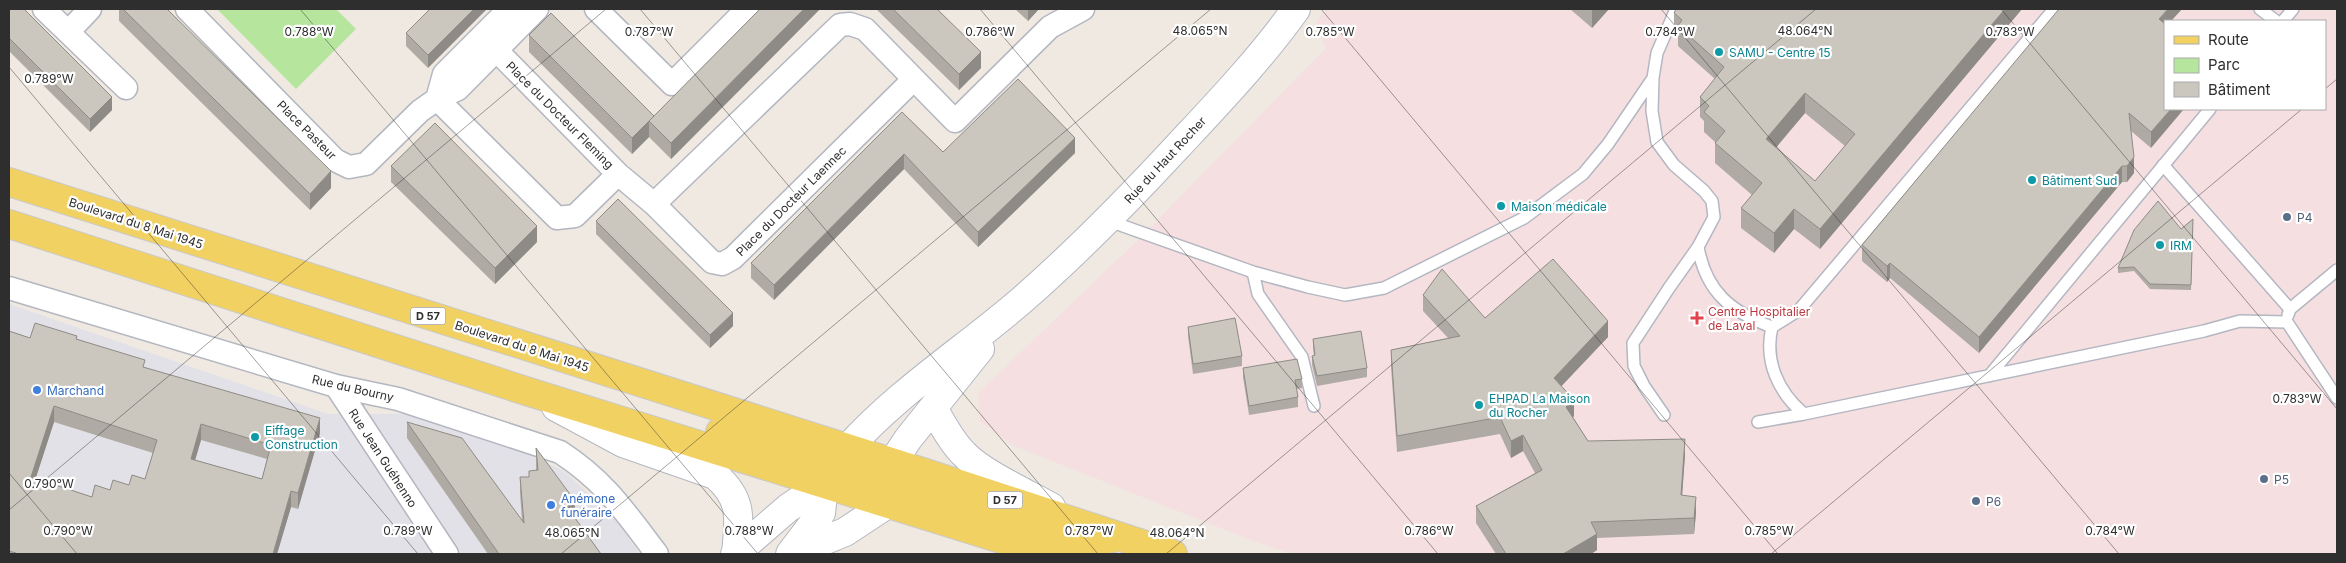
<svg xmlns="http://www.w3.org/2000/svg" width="2346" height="563" viewBox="0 0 2346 563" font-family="Inter,sans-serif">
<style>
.industrial{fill:#e3e1e8}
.medical{fill:#f5dfe0;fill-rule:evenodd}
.green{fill:#b6e59e}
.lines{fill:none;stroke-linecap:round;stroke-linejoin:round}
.lane-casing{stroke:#b4b7c1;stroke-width:14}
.street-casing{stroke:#b4b7c1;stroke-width:25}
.secondary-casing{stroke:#b4b7c1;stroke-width:30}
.primary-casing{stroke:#c9c9c9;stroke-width:30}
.lane{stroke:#fff;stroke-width:11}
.street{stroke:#fff;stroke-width:22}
.secondary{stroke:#fff;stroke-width:28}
.primary{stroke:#f2d163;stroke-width:28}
.wall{fill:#afaba4;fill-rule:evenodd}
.shaded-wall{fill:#8e8b86}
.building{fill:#cbc7bf;stroke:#8e8b86;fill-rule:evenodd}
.ticks{fill:none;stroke:#2e2e2e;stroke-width:1;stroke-opacity:0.45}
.culture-dot{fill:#0f9aa8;stroke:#fff;stroke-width:2}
.service-dot{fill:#5c6f8a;stroke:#fff;stroke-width:2}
.health-dot{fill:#e0444e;stroke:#fff;stroke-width:2}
.shop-dot{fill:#3f7fe0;stroke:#fff;stroke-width:2}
.labels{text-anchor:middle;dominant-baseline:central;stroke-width:4.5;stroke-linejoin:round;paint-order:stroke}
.shield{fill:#fff;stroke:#6d6d6d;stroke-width:1}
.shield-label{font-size:11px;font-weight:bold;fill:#2e2e2e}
.culture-label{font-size:12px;fill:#0d838f;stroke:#fff;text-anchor:start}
.street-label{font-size:12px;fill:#2e2e2e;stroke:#fff}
.service-label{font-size:12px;fill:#4e5e75;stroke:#fff;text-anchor:start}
.health-label{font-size:12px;fill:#be3a42;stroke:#fff;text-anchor:start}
.shop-label{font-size:12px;fill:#366cbe;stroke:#fff;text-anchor:start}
.ticks-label{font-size:12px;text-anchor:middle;fill:#2e2e2e;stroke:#fff;stroke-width:4.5;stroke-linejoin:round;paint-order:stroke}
</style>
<rect width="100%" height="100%" fill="#efe9e1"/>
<!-- industrial -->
<path class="industrial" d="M9,304L328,414H408L528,454L564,471L613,516L640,554H9Z"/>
<!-- medical -->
<path class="medical" d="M1326,9H2337V554H1292L1253,541L1012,445L980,421L978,393L1134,244L1326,48L1315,24ZM2165,21H2325V109H2165Z"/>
<!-- green -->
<path class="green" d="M217,9H336L356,29L296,89Z"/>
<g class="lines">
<!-- lane casing -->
<g class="lane-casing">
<path id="lane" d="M2260,9L2276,21
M2283,21L2293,9
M1653,78L1652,111L1657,142L1674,165L1704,191L1712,201L1714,217L1698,247L1669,288L1633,343L1634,366L1644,386L1664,415
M2163,165L2290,309
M1109,221L1253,272L1308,287L1345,295L1384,288L1524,218L1583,174L1608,144L1653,78L1657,53L1676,9
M1698,247C1706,292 1731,312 1772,327L1799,310L2054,9
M1253,272L1258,294L1302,357L1314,406
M2288,315L2290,309L2337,270
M1772,327C1764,361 1778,392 1804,414L2204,331L2240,321L2287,322L2337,398
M1989,376L2210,109
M1758,422L1804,414"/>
</g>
<!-- street casing -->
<g class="street-casing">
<path id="street" d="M44,9L126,88
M187,9L335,160L349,167L366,164L420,111L437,99L458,89L537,9
M596,9L672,84L747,9
M68,32L90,9
M437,99L557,218L575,216L618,174L497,51
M437,99L444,74L509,9
M618,174L654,204L712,262L722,264L733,258L914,79
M654,204L840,25L850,24L865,29L955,121L1050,27L1083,9
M9,288L336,386L398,399L560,452C606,482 625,512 657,554
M336,386L447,554"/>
</g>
<!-- secondary casing -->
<g class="secondary-casing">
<path id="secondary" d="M556,407L623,443L715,475C744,500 739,519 736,554
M933,408C942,423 950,440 963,453C980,472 1028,494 1051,507
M847,449C899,391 964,350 1022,300C1077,252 1128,200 1178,146C1219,102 1261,58 1296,9
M892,463L908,439L980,349
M735,554L788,508L824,484
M790,554L821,513L824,484
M792,554L845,532L886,505"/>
</g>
<!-- primary casing -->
<g class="primary-casing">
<path id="primary" d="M9,182L926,473L1173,554
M9,224L526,391L1049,554
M720,432L881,480L1076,544L1114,538"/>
</g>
<!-- lane -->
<use href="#lane" class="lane"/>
<!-- street -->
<use href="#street" class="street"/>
<!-- secondary -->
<use href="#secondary" class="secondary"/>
<!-- primary -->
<use href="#primary" class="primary"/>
</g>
<!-- wall -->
<path class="wall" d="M9,9L112,110L90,132L9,51Z
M119,9H167L331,188L310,210L119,21Z
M430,9L428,68L406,46V33Z
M760,9H820L671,159L649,137L632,154L529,52V35L654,116Z
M876,9H937L981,68L959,90Z
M1015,9H1039L1028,21Z
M1570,9H1609L1592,28Z
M2022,9L1820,249L1794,229L1774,253L1741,228V208L1752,195L1715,163V142L1704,132V121L1700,117V97L1715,79L1678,46V37L1674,33V13ZM1805,113L1845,146L1815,181L1776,148Z
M2182,9L2171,21H2165L2151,148L2131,131L2134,173L2127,182H2122L1979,353L1890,278L1887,282L1862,261V245Z
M902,112L943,152L1075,153L978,247L904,169L774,300L751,278V263Z
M391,166L537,242L495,284L391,182Z
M2193,219L2191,290L2150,289L2134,271L2118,273V268L2181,229Z
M596,221L733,326L710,348L596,234Z
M1423,295L1485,318L1608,337L1561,386L1574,416L1573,417L1588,441L1685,455L1682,495L1696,513L1694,534L1597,538V550L1591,554H1496L1476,523V506L1535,473L1523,451L1511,458L1500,434L1397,452L1391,367V350L1448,338L1423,311Z
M1188,327L1242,356V366L1193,374L1188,336Z
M9,331L30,338L77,339L145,368L320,433L298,509L291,507L277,554H9ZM54,422L153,453L145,479L129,485L110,490L92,497L35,479ZM201,440L267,459L262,479L195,460Z
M1313,339L1367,368V377L1317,386L1312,365V356H1314L1313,348Z
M1243,368L1302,379V388L1296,389L1298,397V407L1249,415L1243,377Z
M407,422L522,521L520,493V477H529L536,470V448L575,517V518L601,554H488L407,438Z"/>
<!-- shaded-wall -->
<path class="shaded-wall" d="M474,9H487L428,68V55Z
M804,9H820L671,159V143Z
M1028,9H1039L1028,21Z
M1592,9H1609L1592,28Z
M2005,9H2022L1820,249V229Z
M2168,9H2182L2171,21H2165V29L2159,19Z
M981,52V68L959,90V74Z
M1805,93V113L1766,159V139Z
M112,97V110L90,132V119Z
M2171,109H2184L2151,148V132Z
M654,116L649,121V137L632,154V138Z
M1075,138V153L978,247V232Z
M904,154V169L774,300V285Z
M2134,157V173L2127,182V166Z
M2122,166V182L1979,353V337Z
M331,171V188L310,210V194Z
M1794,209V229L1774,253V233Z
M537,226V242L495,284V268Z
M1890,263V278L1887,282V266Z
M733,313V326L710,348V335Z
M1608,321V337L1554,394V378Z
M1574,400V416L1566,424V407Z
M54,406V422L31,493V477Z
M320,418V433L298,509V493Z
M201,424V440L191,474V459Z
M1523,435V451L1511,458V441Z
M1685,439V455L1681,511V495Z
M291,491V507L277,554H273Z
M1696,497V513L1694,534V518Z
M575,501V517L567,523V507Z
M1597,534V550L1591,554H1563Z"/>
<!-- building -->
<path class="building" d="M9,9H24L112,97L90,119L9,38Z
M123,9H167L331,171L310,194Z
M430,9H474L428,55L406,33Z
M760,9H804L671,143L649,121Z
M893,9H937L981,52L959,74Z
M1676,9H2005L1820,229L1794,209L1774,233L1741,208L1762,183L1715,143L1725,131L1704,112L1709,106L1700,97L1724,67L1678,26L1682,20L1674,13ZM1805,93L1855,134L1815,181L1766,139Z
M2059,9H2168L2159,19L2165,24V109H2171L2151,132L2129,113L2134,157L2127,166H2122L1979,337L1890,263L1887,266L1862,245Z
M551,13L654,116L632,138L529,35Z
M1018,79L1075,138L978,232L904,154L774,285L751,263L902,112L943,152Z
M435,123L537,226L495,268L391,166Z
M618,199L733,313L710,335L596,221Z
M2158,201L2181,229L2193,219L2191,285L2150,284L2134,267L2118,268L2134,230Z
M1553,259L1608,321L1554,378L1574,400L1566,407L1588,441L1685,439L1681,495L1696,497L1694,518L1591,522L1597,534L1563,554H1506L1476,506L1542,470L1523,435L1511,441L1500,417L1397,436L1391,350L1460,336L1423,295L1442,269L1485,318Z
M1235,318L1242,356L1193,364L1188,327Z
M35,323L77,336L76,339L145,360L143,367L320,418L298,493L291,491L273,554H15L16,553L9,551V331L30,338ZM54,406L157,440L145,479L132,475L129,485L113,480L110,490L95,485L92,497L31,477ZM201,424L271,445L262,479L191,459Z
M1361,331L1367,368L1317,376L1312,356L1315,355L1313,339Z
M1297,359L1302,379L1295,380L1298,397L1249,406L1243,368Z
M407,422L462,438L524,523L520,477H529V471L538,470L536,448L575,501L567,507L601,554H499Z"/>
<!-- ticks -->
<path class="ticks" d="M300,9L758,554M640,9L1098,554M980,9L1438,554M1321,9L1778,554M1661,9L2119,554M2001,9L2337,409M9,67L418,554M2325,89L2337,79M9,473L77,554M9,510L606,9M561,554L1211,9M1166,554L1816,9M1771,554L2302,109"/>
<!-- markers -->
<g class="culture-dot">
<circle cx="1719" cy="52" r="5"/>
<circle cx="2032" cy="180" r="5"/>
<circle cx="1501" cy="206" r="5"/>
<circle cx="2160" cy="245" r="5"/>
<circle cx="1479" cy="405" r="5"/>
<circle cx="255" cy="437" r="5"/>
</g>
<g class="service-dot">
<circle cx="2287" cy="217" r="5"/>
<circle cx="2264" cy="479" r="5"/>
<circle cx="1976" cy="501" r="5"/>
</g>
<path class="health-dot" d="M1694.5 310.5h5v5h5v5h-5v5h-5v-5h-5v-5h5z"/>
<g class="shop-dot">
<circle cx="37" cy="390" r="5"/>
<circle cx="551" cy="505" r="5"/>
</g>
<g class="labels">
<!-- shield labels -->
<g class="shield">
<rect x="410.5" y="307.5" width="35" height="17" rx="4"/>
<rect x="987.5" y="491.5" width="35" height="17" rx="4"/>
</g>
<g class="shield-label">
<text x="428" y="316">D 57</text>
<text x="1005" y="500">D 57</text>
</g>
<!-- culture labels -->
<g class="culture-label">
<text x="1729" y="52">SAMU - Centre 15</text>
<text x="2042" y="180">Bâtiment Sud</text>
<text x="1511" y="206">Maison médicale</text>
<text x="2170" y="245">IRM</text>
<text x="1489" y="398">EHPAD La Maison<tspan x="1489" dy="14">du Rocher</tspan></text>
<text x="265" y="430">Eiffage<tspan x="265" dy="14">Construction</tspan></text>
</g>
<!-- street labels -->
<g class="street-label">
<text transform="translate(560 115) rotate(45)">Place du Docteur Fleming</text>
<text transform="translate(307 130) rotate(45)">Place Pasteur</text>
<text transform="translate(1165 160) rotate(-47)">Rue du Haut Rocher</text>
<text transform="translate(791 201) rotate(-45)">Place du Docteur Laennec</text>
<text transform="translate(136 223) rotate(18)">Boulevard du 8 Mai 1945</text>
<text transform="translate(522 346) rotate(18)">Boulevard du 8 Mai 1945</text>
<text transform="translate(353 388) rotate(13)">Rue du Bourny</text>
<text transform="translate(383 458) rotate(57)">Rue Jean Guéhenno</text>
</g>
<!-- service labels -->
<g class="service-label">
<text x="2297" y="217">P4</text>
<text x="2274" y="479">P5</text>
<text x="1986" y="501">P6</text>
</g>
<!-- health labels -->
<g class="health-label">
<text x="1708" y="311">Centre Hospitalier<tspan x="1708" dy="14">de Laval</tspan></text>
</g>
<!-- shop labels -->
<g class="shop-label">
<text x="47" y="390">Marchand</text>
<text x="561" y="498">Anémone<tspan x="561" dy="14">funéraire</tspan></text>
</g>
</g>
<g class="ticks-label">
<text x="1200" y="35">48.065°N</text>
<text x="1805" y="35">48.064°N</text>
<text x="309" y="36">0.788°W</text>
<text x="649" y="36">0.787°W</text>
<text x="990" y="36">0.786°W</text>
<text x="1330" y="36">0.785°W</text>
<text x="1670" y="36">0.784°W</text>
<text x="2010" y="36">0.783°W</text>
<text x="49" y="83">0.789°W</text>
<text x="2297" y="403">0.783°W</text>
<text x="49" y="488">0.790°W</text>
<text x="68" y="535">0.790°W</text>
<text x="408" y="535">0.789°W</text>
<text x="749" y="535">0.788°W</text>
<text x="1089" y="535">0.787°W</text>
<text x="1429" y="535">0.786°W</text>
<text x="1769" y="535">0.785°W</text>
<text x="2110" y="535">0.784°W</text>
<text x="572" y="537">48.065°N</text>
<text x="1177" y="537">48.064°N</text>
</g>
<!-- border -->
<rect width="2346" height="563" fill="none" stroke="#2e2e2e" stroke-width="20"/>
<!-- legend -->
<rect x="2164" y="20" width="162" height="90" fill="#ffffff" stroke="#ababab"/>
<rect x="2174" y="36" width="25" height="8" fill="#f2d163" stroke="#ababab"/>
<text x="2208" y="45" font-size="15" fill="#2e2e2e">Route</text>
<rect x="2174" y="58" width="25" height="15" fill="#b6e59e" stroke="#ababab"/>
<text x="2208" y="70" font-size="15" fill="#2e2e2e">Parc</text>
<rect x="2174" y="82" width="25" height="15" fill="#cbc7bf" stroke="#ababab"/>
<text x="2208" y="95" font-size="15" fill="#2e2e2e">Bâtiment</text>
</svg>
